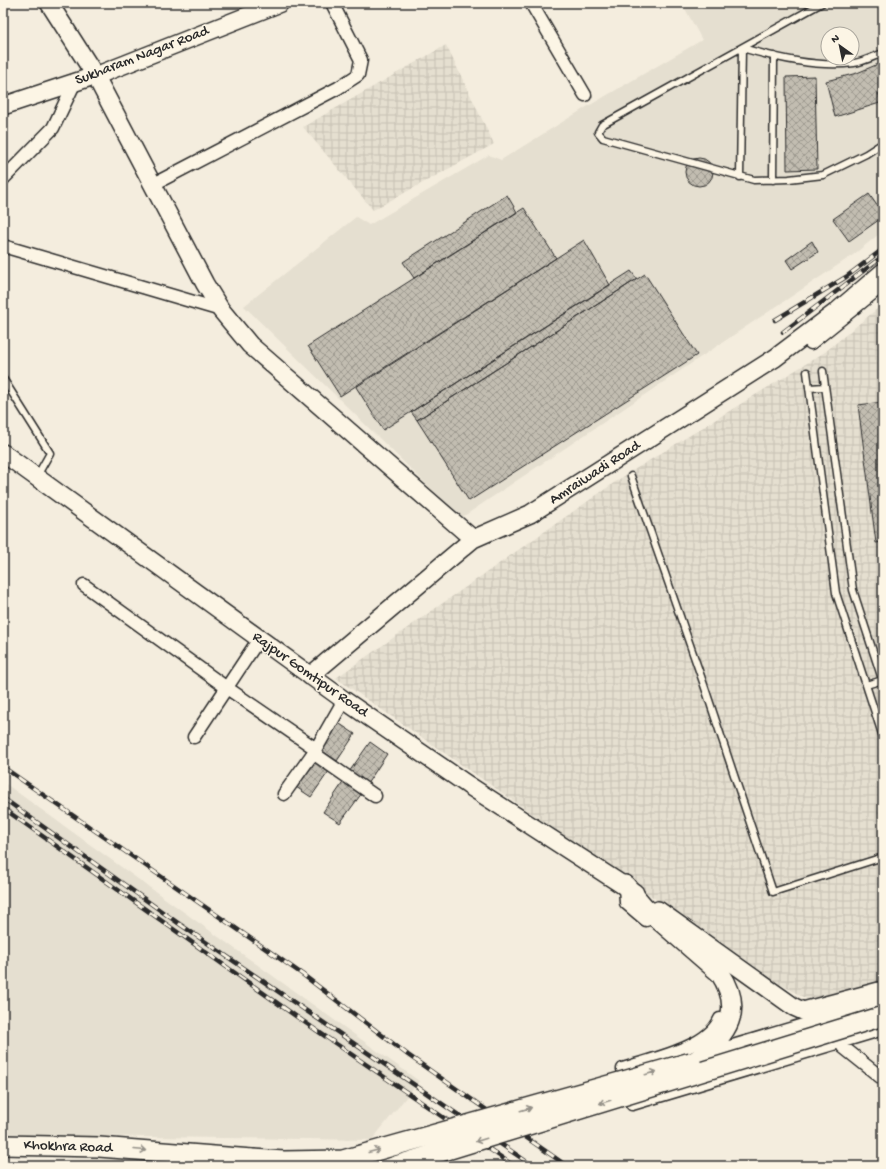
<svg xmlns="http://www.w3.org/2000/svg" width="886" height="1169" viewBox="0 0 886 1169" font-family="'Gochi Hand',sans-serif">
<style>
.built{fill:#e5dfd0;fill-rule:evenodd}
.industrial{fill:url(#industrial-grid)}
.building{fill:url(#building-cross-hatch);stroke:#2b2b2b}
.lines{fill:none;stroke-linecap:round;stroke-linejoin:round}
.lane-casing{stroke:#2b2b2b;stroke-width:9}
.street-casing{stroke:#2b2b2b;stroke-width:15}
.secondary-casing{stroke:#2b2b2b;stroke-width:20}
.primary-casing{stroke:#2b2b2b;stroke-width:22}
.lane{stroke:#fcf5e5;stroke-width:6}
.street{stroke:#fcf5e5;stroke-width:12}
.secondary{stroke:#fcf5e5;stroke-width:17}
.primary{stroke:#fcf5e5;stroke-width:19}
.rail-casing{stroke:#2b2b2b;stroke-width:4.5}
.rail{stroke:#fcf5e5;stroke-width:3;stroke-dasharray:9;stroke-linecap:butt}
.primary-bridge-casing{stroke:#2b2b2b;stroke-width:22;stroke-linecap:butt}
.primary-bridge{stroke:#fcf5e5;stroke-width:19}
.oneway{stroke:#949088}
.labels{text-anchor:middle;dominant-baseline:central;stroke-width:3;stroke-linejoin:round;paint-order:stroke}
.street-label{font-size:15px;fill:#2b2b2b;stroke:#fcf5e5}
</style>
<defs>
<pattern id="industrial-grid" width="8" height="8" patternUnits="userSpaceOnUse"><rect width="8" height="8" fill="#e5dfd0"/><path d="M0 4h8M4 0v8" fill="none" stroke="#c5c0b3"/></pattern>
<pattern id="building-cross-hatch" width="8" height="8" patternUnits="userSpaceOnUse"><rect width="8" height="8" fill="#c2bdb1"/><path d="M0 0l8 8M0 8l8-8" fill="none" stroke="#9e9a90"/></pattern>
</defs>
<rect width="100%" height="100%" fill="#f4edde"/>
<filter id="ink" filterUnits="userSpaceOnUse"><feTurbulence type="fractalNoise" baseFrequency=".025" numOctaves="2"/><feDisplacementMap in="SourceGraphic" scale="8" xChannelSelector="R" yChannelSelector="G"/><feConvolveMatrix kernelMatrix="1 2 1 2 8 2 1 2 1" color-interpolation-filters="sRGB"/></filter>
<g filter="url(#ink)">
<!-- built -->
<path class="built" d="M682,3H883V231L853,255L461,518L244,306L356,217L369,225L489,155L501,160L585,108L702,40ZM828,34H852V58H828Z
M3,782L419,1081L372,1140L3,1135Z"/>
<!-- industrial -->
<path class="industrial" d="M446,45L494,144L373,210L303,127Z
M883,304V982L812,1002L771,979L336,678L621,478L825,352Z"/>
<!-- building -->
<path class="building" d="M883,62V91L878,94L883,102L835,117L826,81L857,73Z
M815,76L817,169L787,170L786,77Z
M685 172a14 14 0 1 1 28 0a14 14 0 1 1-28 0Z
M869,194L883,214V217L849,241L833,219Z
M507,195L517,212L414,278L403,262Z
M524,208L556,258L340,396L308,346Z
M584,240L610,285L383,430L356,387Z
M812,241L818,252L792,269L786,260Z
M631,271L637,279L417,420L411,412Z
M645,274L697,355L469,501L417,420Z
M883,402V542L876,543L858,405Z
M337,722L355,734L337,761L318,748Z
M370,742L387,754L367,784L349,772Z
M311,759L329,771L311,797L293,785Z
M344,781L362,793L340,823L323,812Z"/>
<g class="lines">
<!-- lane casing -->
<g class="lane-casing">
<path id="lane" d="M822,3L602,125L598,132L603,138L754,180L789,179L823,175L866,154L883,143
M740,177L742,48C777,58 818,68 854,63C863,62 875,56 883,53
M773,180L774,56
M823,371L853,590L883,682
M807,372L836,593L883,737
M4,380L50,453L37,476
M809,388L825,387
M631,476L704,685L773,892L883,857
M866,685L883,680"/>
</g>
<!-- street casing -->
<g class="street-casing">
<path id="street" d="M531,3L585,95
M3,179L53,128L75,82
M152,185L338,88L358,75L361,60L332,3
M3,246L221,310
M804,336L811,343L883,285
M84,585L227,688L316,749L344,700
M194,737L259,639
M313,753L375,796
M284,794L316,749
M625,886L626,903L646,920
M720,1019C708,1048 652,1059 623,1069L632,1104L883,1029
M843,1047L883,1079"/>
</g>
<!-- secondary casing -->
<g class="secondary-casing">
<path id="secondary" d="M49,3L95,75L205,284L221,310L250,345L473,539
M3,106L103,73L280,3
M3,453L344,700L468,785L635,893
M310,676L473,539L530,514L775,358L836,312L883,272
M658,910L794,1007L803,1011L883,990"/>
</g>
<!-- primary casing -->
<g class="primary-casing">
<path id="primary" d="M625,885L644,907L720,973C745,1011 727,1034 697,1060
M701,1059L883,1005
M3,1145L99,1147L252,1159"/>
</g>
<!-- lane -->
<use href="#lane" class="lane"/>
<!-- street -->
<use href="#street" class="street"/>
<!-- secondary -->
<use href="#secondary" class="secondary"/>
<!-- primary -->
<use href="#primary" class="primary"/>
<!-- rail casing -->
<g class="rail-casing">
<path id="rail" d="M775,320L846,277L883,249
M783,332L883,256
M3,767L302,974L408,1055L567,1166
M3,798L178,923L533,1166
M3,808L297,1017L514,1166"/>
</g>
<!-- rail -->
<use href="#rail" class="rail"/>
<!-- primary-bridge casing -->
<g class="primary-bridge-casing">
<path id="primary-bridge" d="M252,1159L284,1161L343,1160L691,1062
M395,1166L883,1016"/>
</g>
<!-- primary-bridge -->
<use href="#primary-bridge" class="primary-bridge"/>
</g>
<!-- one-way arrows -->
<defs><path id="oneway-shaft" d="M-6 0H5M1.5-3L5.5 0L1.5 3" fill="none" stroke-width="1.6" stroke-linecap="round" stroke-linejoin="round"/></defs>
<g class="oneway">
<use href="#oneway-shaft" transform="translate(651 1073) rotate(-16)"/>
<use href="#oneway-shaft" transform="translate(605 1102) rotate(163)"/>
<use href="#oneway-shaft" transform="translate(526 1109) rotate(-16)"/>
<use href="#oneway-shaft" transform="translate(481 1140) rotate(163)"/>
<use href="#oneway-shaft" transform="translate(140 1150) rotate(5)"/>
<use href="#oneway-shaft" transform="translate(374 1151) rotate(-15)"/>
</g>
</g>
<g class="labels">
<!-- street labels -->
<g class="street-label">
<text transform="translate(142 56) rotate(-21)">Sukharam Nagar Road</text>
<text transform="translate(595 473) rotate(-33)">Amraiwadi Road</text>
<text transform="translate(310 675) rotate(35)">Rajpur Gomtipur Road</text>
<text transform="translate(68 1147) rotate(2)">Khokhra Road</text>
</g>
</g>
<!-- margin -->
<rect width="886" height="1169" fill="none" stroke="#fcf5e5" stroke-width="16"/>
<rect x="8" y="8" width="870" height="1153" fill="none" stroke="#2b2b2b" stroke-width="1.5" filter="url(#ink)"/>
<!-- north arrow -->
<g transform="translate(840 46) rotate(327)"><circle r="19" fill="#fcf5e5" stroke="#a8a49b"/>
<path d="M0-3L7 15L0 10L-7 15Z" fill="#2b2b2b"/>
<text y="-6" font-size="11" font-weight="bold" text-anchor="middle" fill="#2b2b2b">N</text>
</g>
</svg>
